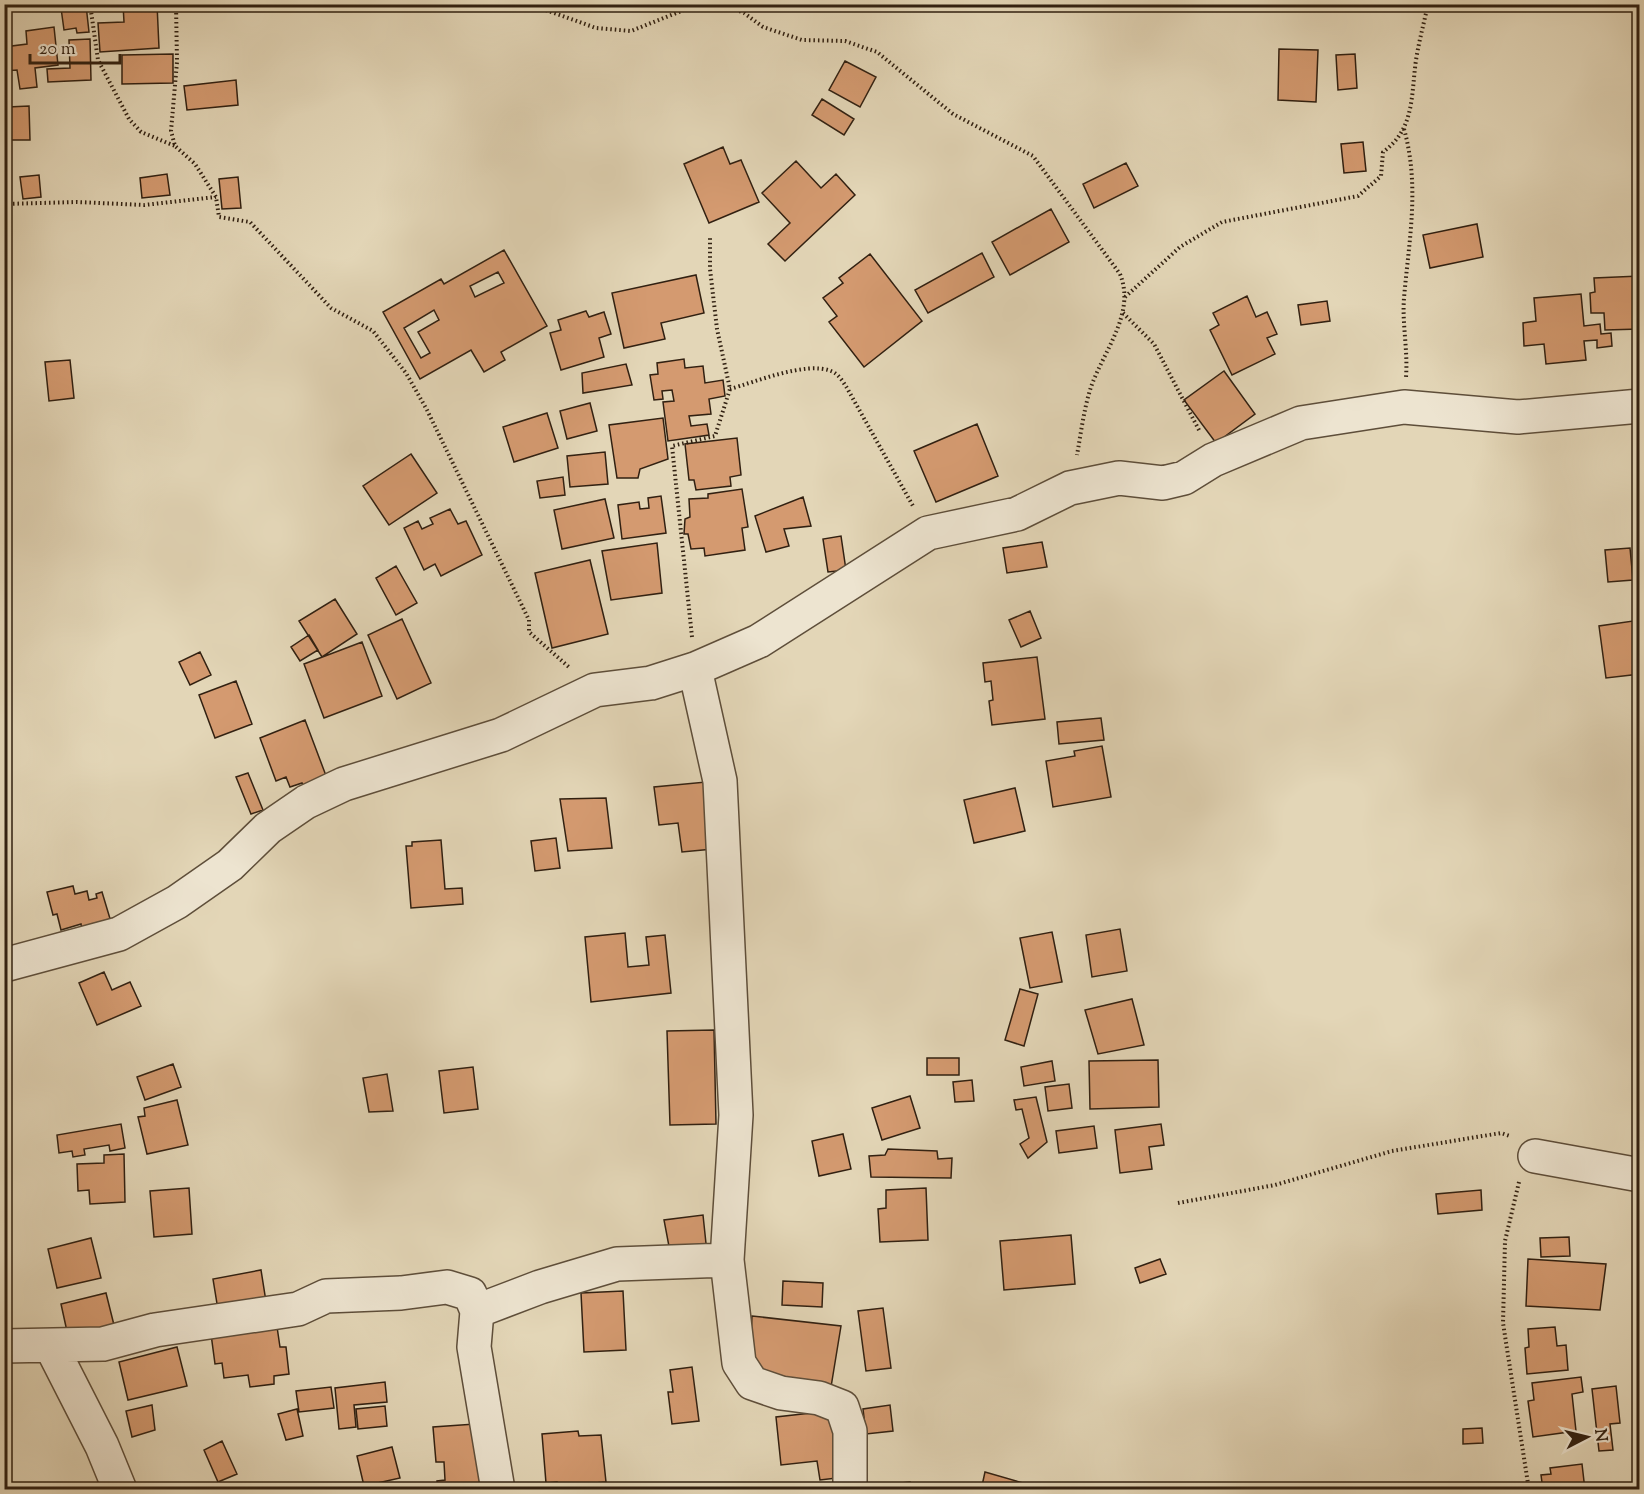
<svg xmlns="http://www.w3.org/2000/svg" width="1644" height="1494" viewBox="0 0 1644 1494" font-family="'Sorts Mill Goudy',serif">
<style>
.building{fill:#d49a70;stroke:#312011;stroke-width:1.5;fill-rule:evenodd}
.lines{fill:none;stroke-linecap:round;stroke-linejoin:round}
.minor-casing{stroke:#5e4e3a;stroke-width:36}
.path{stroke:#312011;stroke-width:4;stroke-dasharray:1.5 3;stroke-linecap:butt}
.minor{stroke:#ede4d0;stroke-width:33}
</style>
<rect width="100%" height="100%" fill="#e3d6b7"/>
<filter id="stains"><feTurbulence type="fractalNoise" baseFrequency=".00333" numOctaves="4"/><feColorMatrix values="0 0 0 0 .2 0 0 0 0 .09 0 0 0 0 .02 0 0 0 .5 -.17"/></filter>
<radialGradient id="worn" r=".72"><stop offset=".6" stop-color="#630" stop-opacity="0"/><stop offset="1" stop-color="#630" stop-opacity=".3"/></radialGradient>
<!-- building -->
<path class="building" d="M123,4H157L159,48L100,52L98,23L124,22Z
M86,5L89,32L77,33L76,28L64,30L61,8Z
M54,27L58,65L35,68L37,87L20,89L17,70L4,71V47L27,44L26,31Z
M90,39L91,80L48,82L47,69L70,68L69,40Z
M1279,49L1318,50L1316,102L1278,100Z
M173,54V83L122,84V55Z
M1355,54L1357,88L1338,90L1336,55Z
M845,61L876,77L860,107L829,90Z
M236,80L238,105L187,110L184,86Z
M822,99L854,119L844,135L812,115Z
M29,106L30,140H9L8,107Z
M1363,142L1366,171L1344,173L1341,144Z
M723,147L730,164L741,160L759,202L709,223L684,164Z
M796,161L821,188L836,174L855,195L785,261L768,244L790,223L762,193Z
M1126,163L1138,186L1094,208L1083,184Z
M167,174L170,195L142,198L140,178Z
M39,175L41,197L23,199L20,177Z
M238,177L241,208L222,209L219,179Z
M1051,209L1069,242L1010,275L992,242Z
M1477,224L1483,257L1430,268L1423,235Z
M504,250L547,326L501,352L505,360L484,372L471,350L420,379L383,312L441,279L444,284ZM498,272L504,283L475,297L470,286ZM434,310L439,320L418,332L430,353L421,358L404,328Z
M982,253L994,277L928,313L915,290Z
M870,254L922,321L864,367L829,322L837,316L823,298L843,283L839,278Z
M696,275L704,313L661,323L665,339L624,348L612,293Z
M1640,276V329L1605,330L1604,313H1591L1590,293L1595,292L1594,278Z
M1581,294L1584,326L1600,324L1601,334L1611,333L1612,346L1597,348V340L1584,341L1586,360L1546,364L1544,344L1524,346L1523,323L1536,321L1534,298Z
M1247,296L1256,317L1267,312L1277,334L1267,338L1275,354L1232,375L1210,330L1219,325L1213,313Z
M1327,301L1330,321L1301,325L1298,305Z
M586,311L589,317L604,312L611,334L599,338L604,357L561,370L550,333L561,330L558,320Z
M684,359L685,368L703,366L705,383L723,380L725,396L709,399L711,414L689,416L691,426L707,424L709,435L668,441L663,402L674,401L672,390L662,391L663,399L654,400L650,375L658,374L657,363Z
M70,360L74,398L49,401L45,362Z
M626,364L632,385L583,393L582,373Z
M1224,371L1255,414L1216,443L1184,400Z
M590,403L597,431L567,439L560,411Z
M547,413L558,448L514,462L503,427Z
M663,418L668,459L640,469L638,478H617L609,425Z
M977,424L998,476L936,502L914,451Z
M737,438L741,475L730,477L731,486L696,490L694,480H689L685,444Z
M605,452L608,484L570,487L567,456Z
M411,454L437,493L389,525L363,486Z
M563,477L565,495L540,498L537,481Z
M742,489L748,527L742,528L745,550L705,556L704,548L691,549L688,534H684L685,519L690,517L689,499L708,498V494Z
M661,496L666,533L622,539L618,505L639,502L640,509L649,508L648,498Z
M803,497L811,526L784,529L789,546L766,552L755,516Z
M605,499L614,538L562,549L554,510Z
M450,509L458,524L466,521L482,555L441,576L435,564L424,570L404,528L418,521L422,529L433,524L430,518Z
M841,536L846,570L828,572L823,539Z
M1042,542L1047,567L1007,573L1003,548Z
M657,543L662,593L611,600L602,551Z
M1630,548L1633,580L1608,582L1605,550Z
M590,560L608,634L552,648L535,573Z
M396,566L417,603L396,615L376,578Z
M335,599L357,634L322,657L299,621Z
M1030,611L1041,638L1021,647L1009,620Z
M402,619L431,683L397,699L368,635Z
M1633,621L1640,674L1606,678L1599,626Z
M309,635L318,650L300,661L291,647Z
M362,642L382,696L324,718L304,664Z
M200,652L211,675L190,685L179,662Z
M1037,657L1045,719L992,725L989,701L993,700L991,681L985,682L983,663Z
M236,681L252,724L215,738L199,695Z
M1101,718L1104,740L1059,744L1057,722Z
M305,720L328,781L305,790L302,783L290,787L286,777L276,781L260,738Z
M1102,746L1111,797L1053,807L1046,761L1075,756L1074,751Z
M248,773L263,810L251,814L236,777Z
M706,782L713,849L682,852L678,823L659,825L654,787Z
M1015,788L1025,831L974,843L964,800Z
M606,798L612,848L568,851L560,799Z
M556,838L560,868L535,871L531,841Z
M441,840L445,889L462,888L463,904L411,908L406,846H412V842Z
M4,886L11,906L4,908Z
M73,886L75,894L87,891L89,900L97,898L96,894L102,892L111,922L82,930L81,924L61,930L57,914L53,915L47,892Z
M1120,929L1127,971L1092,977L1086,935Z
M1052,932L1062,982L1030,988L1020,938Z
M625,933L628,967L649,965L646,937L665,935L671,993L591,1002L585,937Z
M104,972L112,990L130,982L141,1006L97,1025L79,983Z
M1020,989L1038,994L1024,1046L1005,1040Z
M1132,999L1144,1045L1098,1054L1085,1010Z
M714,1030L716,1124L670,1125L667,1031Z
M927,1058H959V1075H927Z
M1158,1060L1159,1107L1090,1109L1089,1061Z
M1052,1061L1055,1081L1024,1086L1021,1067Z
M173,1064L181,1087L145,1100L137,1077Z
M473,1067L478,1109L444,1113L439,1071Z
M387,1074L393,1111L369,1112L363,1078Z
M972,1080L974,1101L955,1102L953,1082Z
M1069,1084L1072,1108L1048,1111L1045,1087Z
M910,1096L920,1128L882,1140L872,1108Z
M1036,1097L1047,1142L1028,1158L1020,1144L1029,1138L1022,1109L1016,1110L1014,1100Z
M177,1100L188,1145L147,1154L138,1117L145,1116L144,1108Z
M121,1124L125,1148L110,1151L109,1145L84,1149L85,1155L73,1157L72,1151L59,1153L57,1135Z
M1161,1124L1164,1145L1149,1147L1152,1169L1120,1173L1115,1130Z
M1094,1126L1097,1148L1059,1153L1056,1131Z
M843,1134L851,1169L819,1176L812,1141Z
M888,1149L937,1151L938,1159L952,1158L951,1178L871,1177L869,1156L885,1155Z
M124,1154L125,1202L90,1204L89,1190L78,1191L77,1164L104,1163V1155Z
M189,1188L192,1234L154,1237L150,1191Z
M926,1188L928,1240L880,1242L878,1209L886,1208V1190Z
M1481,1190L1482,1210L1438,1214L1436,1194Z
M703,1215L707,1253L671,1257L664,1220Z
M1071,1235L1075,1284L1004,1290L1000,1241Z
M1569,1237L1570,1256L1541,1257L1540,1238Z
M91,1238L101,1278L57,1288L48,1249Z
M1160,1259L1166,1274L1140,1283L1135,1268Z
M1528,1259L1606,1264L1600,1310L1526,1306Z
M261,1270L267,1308L219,1316L213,1279Z
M783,1281L823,1283L822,1307L782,1305Z
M623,1291L626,1350L584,1352L581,1293Z
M106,1293L114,1325L68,1336L61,1304Z
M883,1308L891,1368L866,1371L858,1311Z
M752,1316L841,1326L831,1387L749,1373Z
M276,1320L280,1347H286L289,1374L274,1376V1384L250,1387L248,1375L224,1378L222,1363L215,1364L211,1334Z
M1555,1327L1557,1346L1566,1345L1568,1370L1527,1374L1525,1348L1529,1347L1528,1329Z
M177,1347L187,1386L128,1400L119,1362Z
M692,1367L699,1421L672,1424L668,1392H673L670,1370Z
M1581,1377L1583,1392L1572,1394L1576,1431L1533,1437L1528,1401L1534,1400L1532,1383Z
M385,1382L387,1402L354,1405L356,1427L339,1429L335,1388Z
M1616,1386L1620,1423L1610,1424L1613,1450L1599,1451L1592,1389Z
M331,1387L334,1408L299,1412L296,1391Z
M152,1405L155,1430L132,1437L126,1411Z
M890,1405L893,1431L866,1434L863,1409Z
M385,1406L387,1426L358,1429L356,1409Z
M297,1409L303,1436L286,1440L278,1414Z
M829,1411L845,1477L820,1480L817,1461L781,1465L776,1417Z
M475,1424L481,1490H438L437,1481L445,1480L444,1462H436L433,1427Z
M1482,1428L1483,1443L1463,1444V1429Z
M578,1431L579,1436L601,1435L606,1482L572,1485V1490H558L557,1482L546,1483L542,1434Z
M222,1441L237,1474L218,1482L204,1450Z
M392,1447L400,1478L364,1486L357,1456Z
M1582,1464L1585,1490H1543L1541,1475L1551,1474L1550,1468Z
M985,1472L1047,1490H981Z
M910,1482L911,1490H861V1487Z
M187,1485L189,1490H172Z"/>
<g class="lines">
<!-- minor casing -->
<g class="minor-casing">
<path id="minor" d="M695,669L720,781L736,1115L727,1260L739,1363L752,1383L781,1393L819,1398L842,1407L850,1431V1490
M4,965L119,934L177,902L230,865L268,828L306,802L344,784L501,735L595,690L651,683L695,669L759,641L928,533L1017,514L1070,488L1119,478L1163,483L1184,478L1213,460L1301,423L1404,407L1518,417L1640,406
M1535,1156L1640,1175
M477,1311L540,1287L617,1264L727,1260
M4,1346L103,1344L155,1330L298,1309L326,1296L401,1293L447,1287L470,1294L477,1311L474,1347L498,1490
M51,1346L102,1446L120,1490"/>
</g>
<!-- path -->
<path class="path" d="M90,4L98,60L129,119L141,132L175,146
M176,4L177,62L171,131L175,146L195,164L216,197L219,217L250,222L331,308L373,331L406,373L427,410L529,620V632L570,668
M529,4L596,28L631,31L694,6L720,4
M723,4L744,13L763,27L802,40L845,41L877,52L953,114L1033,156L1120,274C1136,313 1104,350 1091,387C1084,408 1081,433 1077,455
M1404,129C1420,186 1409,240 1404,298C1402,324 1408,350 1406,377
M4,204L77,202L144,205L216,197
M1125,297L1180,247L1222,222L1358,196L1381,176L1383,152C1415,129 1411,95 1416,60C1419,41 1424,23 1428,4
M1123,313L1154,344L1200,432
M730,389C755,382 806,361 831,371C839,374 843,382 847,388L913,506
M692,637L672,446L715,436L730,389L717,329L710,269V237
M1519,1182L1505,1241L1503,1323L1529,1490
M1178,1203L1275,1185L1392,1151L1501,1133L1510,1136"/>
<!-- minor -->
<use href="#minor" class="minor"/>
</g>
<!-- margin -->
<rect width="1644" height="1494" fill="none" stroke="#e3d6b7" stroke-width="24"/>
<rect x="6" y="6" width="1632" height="1482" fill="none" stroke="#312011" stroke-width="3"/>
<rect x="12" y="12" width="1620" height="1470" fill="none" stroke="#312011" stroke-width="1.5"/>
<!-- north arrow -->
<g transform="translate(1587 1437) rotate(83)" stroke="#ede4d0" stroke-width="4.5" paint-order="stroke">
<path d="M0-4.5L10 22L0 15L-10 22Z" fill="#312011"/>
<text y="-9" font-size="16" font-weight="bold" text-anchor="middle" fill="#312011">N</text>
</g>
<!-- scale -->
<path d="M30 54v9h90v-9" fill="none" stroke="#312011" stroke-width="3"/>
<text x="39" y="54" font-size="18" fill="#312011" stroke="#ede4d0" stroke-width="4.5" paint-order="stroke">20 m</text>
<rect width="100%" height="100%" filter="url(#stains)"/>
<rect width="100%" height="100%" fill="url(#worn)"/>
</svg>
